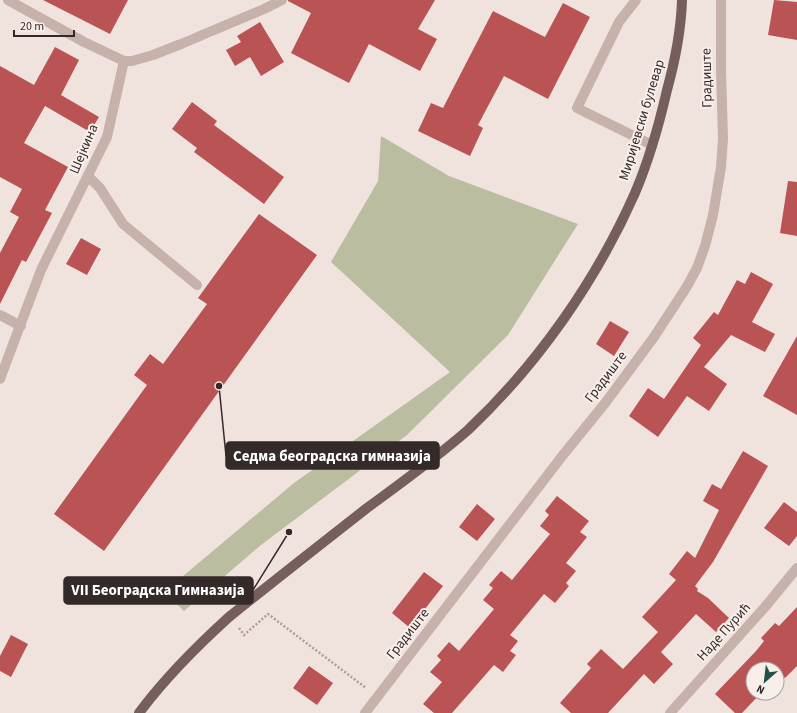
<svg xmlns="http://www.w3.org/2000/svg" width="797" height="713" viewBox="0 0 797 713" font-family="'Source Sans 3',sans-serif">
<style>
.green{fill:#bbbda0}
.building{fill:#b95354}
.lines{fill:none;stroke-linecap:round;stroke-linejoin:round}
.path{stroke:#b29b96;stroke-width:2.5;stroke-dasharray:2 2;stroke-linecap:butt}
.minor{stroke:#c7b1ab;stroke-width:10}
.major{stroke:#765e5c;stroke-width:10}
.labels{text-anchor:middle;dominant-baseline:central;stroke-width:4;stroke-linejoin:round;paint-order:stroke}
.street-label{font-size:14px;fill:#352a2a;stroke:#f8eeea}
.leader{fill:none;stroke:#352a2a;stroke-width:1.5}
.callout-dot{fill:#352a2a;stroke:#f8eeea;stroke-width:1.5}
.callout{fill:#352a2a;stroke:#352a2a;stroke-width:1.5}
.callout-label{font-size:15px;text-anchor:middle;font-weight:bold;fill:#fff}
</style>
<rect width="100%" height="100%" fill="#f0e3de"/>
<!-- green -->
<path class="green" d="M381,136L449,176L578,224L508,335L407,435L261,545L184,611L164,592L294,483L450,372L331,262L378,181Z"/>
<!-- building -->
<path class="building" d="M43,0H128L110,34Z
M288,0H435L418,29L437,39L420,71L369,44L349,83L291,53L311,13L288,1Z
M774,0L797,2V40L768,35Z
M563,3L590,17L548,99L504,76L478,125L483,128L470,156L418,131L431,103L443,108L493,11L545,37Z
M260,22L284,62L261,76L250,57L235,66L226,50L241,42L237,36Z
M55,47L79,60L61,95L99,117L90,132L45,106L24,143L68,167L45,210L52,213L26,262L22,260L0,304V253L19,217L10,212L22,189L0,177V66L34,85Z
M192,102L217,121L214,125L284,177L264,204L194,152L197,148L172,129Z
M788,181L797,182V236L780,233Z
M259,214L317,255L104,551L54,514L147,385L134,375L150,354L163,364L207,304L198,298Z
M81,238L101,249L87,275L66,264Z
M751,272L773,284L752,322L775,334L765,352L731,335L704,367L727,384L709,411L687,396L658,437L629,416L648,388L664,399L701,345L693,338L714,312L718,315L737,280L745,284Z
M610,321L629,332L614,356L596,344Z
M797,336V415L763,396Z
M743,451L768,466L713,562L695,586L698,589L697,591L708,598L729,618L716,632L696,614L661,652L673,664L654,684L644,674L608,713H571L560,703L591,668L587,664L601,649L623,669L658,632L642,617L676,580L669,574L687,551L695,558L719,510L703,501L712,484L721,489Z
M557,496L589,521L580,532L587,537L566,563L576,571L566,583L569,586L555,603L544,594L510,635L518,641L510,651L516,655L503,672L494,665L452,713H434L423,704L442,682L430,672L441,660L437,656L449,642L459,651L494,609L483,600L493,588L489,585L501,571L512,580L550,534L540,526L549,515L545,511Z
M784,502L797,512V536L789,546L764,528Z
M477,504L495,519L477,541L459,527Z
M424,572L443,586L410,628L392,613Z
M797,607V666L785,678L780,673L777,677V669H753V693H761L742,713H735L715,694L756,651L764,641L761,638L775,623L779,626Z
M11,635L28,644L11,677L0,671V656Z
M309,666L333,683L317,705L293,688Z"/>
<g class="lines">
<!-- path -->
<path class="path" d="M239,628L244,635L268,614L366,688"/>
<!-- minor -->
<path class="minor" d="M8,0L84,42L124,61H132L153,55L181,44L264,9L282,0
M636,0L619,22L577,108L652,145
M88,176L100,188L123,224L197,285
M0,315L21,326
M0,379L41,270L107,137L124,61
M365,713L563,455L606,402L654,337L686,288L697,268L705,246L713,215L721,167L723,139L721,71V0
M670,713L765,607L797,568"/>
<!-- major -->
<path class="major" d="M139,713C165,678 197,646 229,617C275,580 321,544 367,508C401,483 436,458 468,430C538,364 596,281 635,193C649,160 659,125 667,90C675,61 681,31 682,0"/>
</g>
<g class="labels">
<!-- street labels -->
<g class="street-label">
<text transform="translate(707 78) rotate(-91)">Градиште</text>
<text transform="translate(642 120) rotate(-73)">Миријевски булевар</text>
<text transform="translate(84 149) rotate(-67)">Шејкина</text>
<text transform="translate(606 377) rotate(-53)">Градиште</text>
<text transform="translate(724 632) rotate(-48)">Наде Пурић</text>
<text transform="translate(408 634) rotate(-52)">Градиште</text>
</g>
</g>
<!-- callouts -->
<path class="leader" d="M219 386L226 456M289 532L253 590"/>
<g class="callout-dot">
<circle cx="219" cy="386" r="4"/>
<circle cx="289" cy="532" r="4"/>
</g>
<g class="callout">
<rect x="226" y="442" width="213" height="27" rx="4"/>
<rect x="64" y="577" width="189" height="27" rx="4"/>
</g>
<g class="callout-label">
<text x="332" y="461">Седма београдска гимназија</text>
<text x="158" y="595">VII Београдска Гимназија</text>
</g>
<!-- north arrow -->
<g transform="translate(765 681) rotate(208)"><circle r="19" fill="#f8eeea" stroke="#aaa09d"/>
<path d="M0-3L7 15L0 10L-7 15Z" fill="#23524a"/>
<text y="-6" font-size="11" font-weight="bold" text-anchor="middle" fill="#352a2a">N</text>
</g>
<!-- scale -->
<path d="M14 30v6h60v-6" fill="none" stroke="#352a2a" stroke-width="2"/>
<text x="20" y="30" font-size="12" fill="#352a2a" stroke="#f8eeea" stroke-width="3" paint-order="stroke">20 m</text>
</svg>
